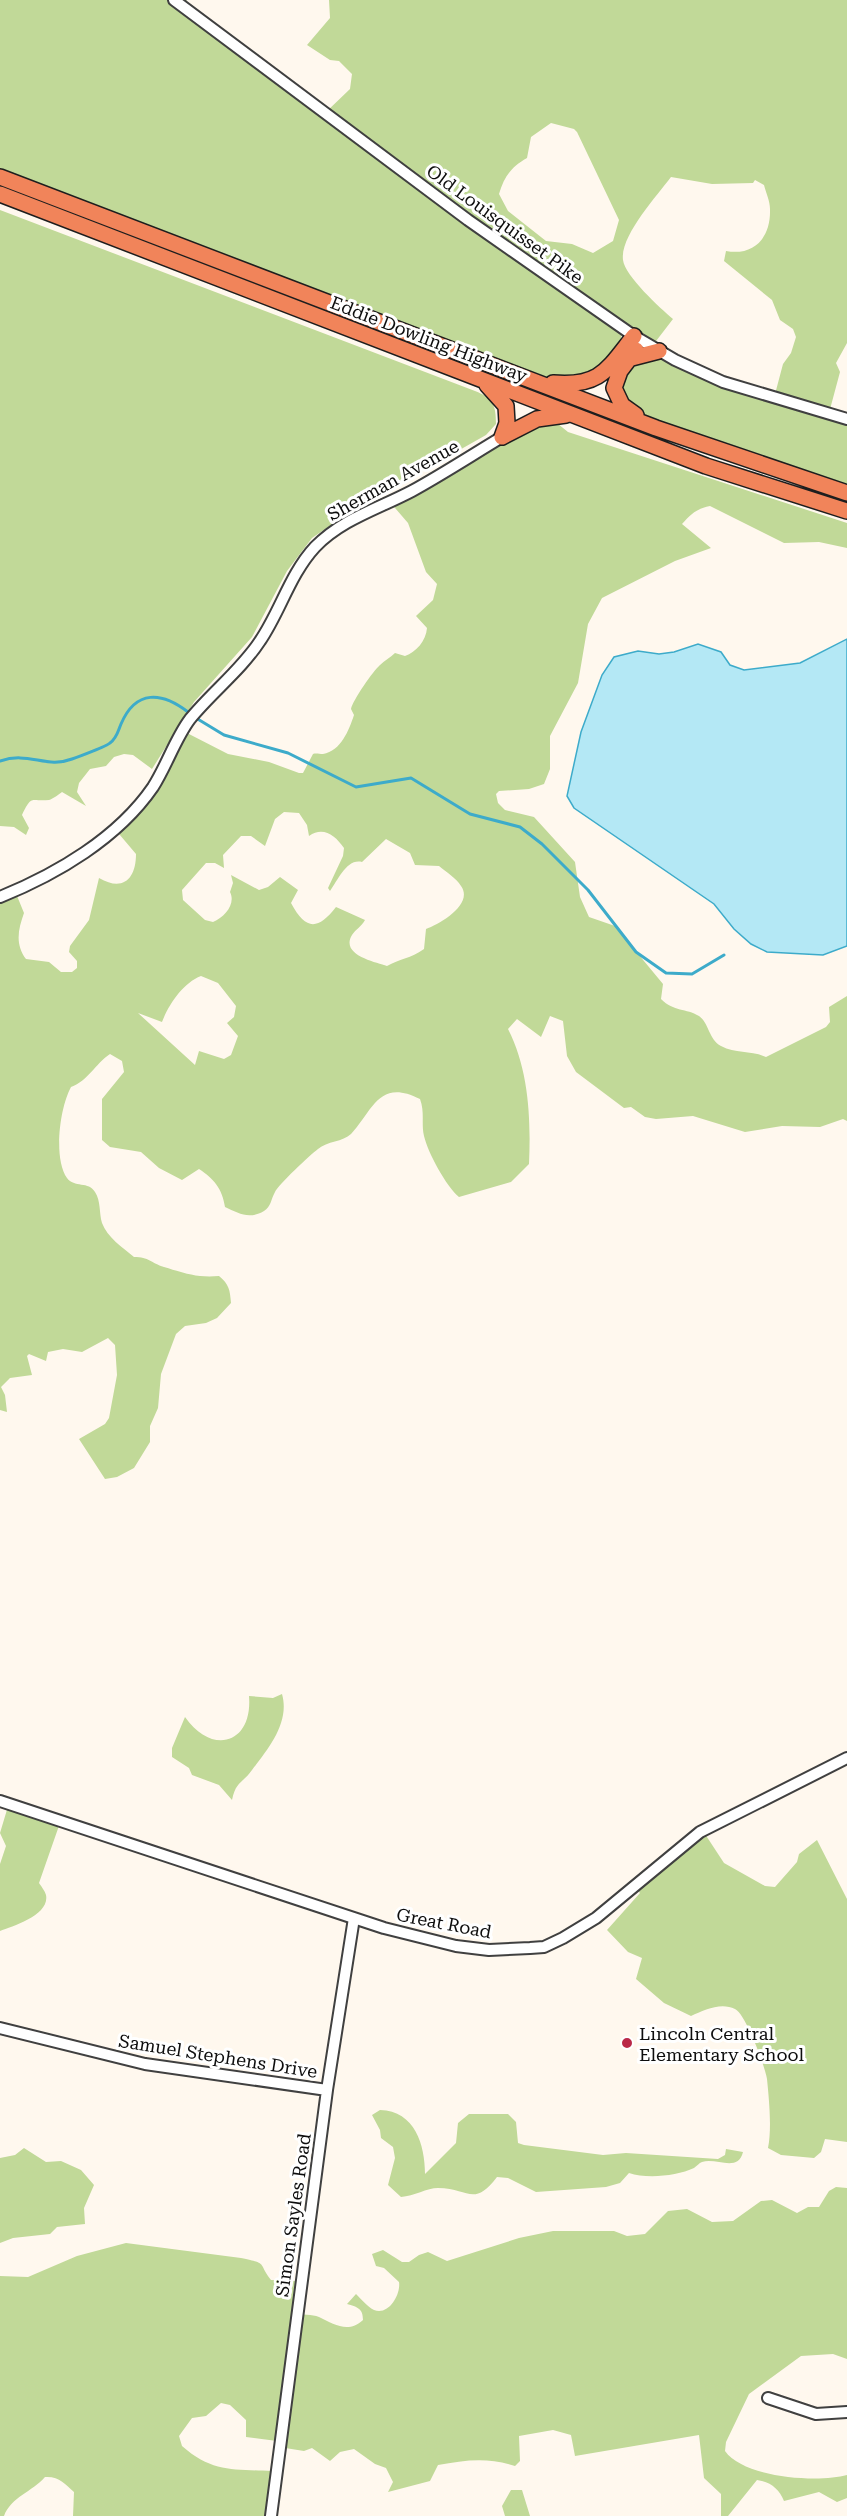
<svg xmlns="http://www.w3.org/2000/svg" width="847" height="2516" viewBox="0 0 847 2516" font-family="'Roboto Serif',serif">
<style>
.forest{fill:#c1d998;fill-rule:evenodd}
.water{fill:#b4e8f5;stroke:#3dabca;stroke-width:1.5}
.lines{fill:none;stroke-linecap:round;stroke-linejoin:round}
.stream{stroke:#3dabca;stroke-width:3}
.minor-casing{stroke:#404040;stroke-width:14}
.highway-casing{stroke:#1e1e1e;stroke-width:18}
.minor{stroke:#fff;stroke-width:10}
.highway{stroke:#f1845a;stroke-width:15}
.poi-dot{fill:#ba2949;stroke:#fff;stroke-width:2}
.labels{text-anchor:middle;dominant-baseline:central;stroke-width:6;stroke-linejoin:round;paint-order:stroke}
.street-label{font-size:18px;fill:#0d0d0d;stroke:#fff}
.poi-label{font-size:18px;fill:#0d0d0d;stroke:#fff;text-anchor:start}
</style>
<rect width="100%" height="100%" fill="#fff8ee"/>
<!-- forest -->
<path class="forest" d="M0,0H187L186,3L325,113L350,89L352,74L339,61L330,60L307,45L330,18L329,0H847V343L836,363L840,372L829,413L847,419V493L631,411L615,384L648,344L621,329C626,362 587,377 560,380C550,382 538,377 528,375L0,177ZM551,123L574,129L577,132L619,220L613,241L593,253L572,244L546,241L508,211L499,194C504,177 511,167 527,158L531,137ZM671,177L712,184L753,183L755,180L764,185C766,193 770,201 770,209C771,239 753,256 726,251L724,261L772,300L780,320L793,329L796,337L791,353L783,364L774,398L660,351L653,345L673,319C660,308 625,276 623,260C620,236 656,197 671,177Z
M0,210L475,391C493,398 496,405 496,424L486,435L350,512L312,538L287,571L252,637L194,702L152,769L133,755L124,754L114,757L106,766L90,769L79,783L77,792L86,806L62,792C59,794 53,799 49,800C31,802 32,794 22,815L29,828L26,835L14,827L0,826Z
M547,415L568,432L847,523V548L819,542L784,543L710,506C696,509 691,514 682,524L711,548L675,561L602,598L588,624L578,683L550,736V769L544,784L529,789L499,791L496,794L498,803L505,810L534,817L575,862L580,897L589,917L615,926L663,984L661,999C674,1012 686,1008 699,1016C709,1023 709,1040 721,1046C736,1054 751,1050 766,1057L826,1027L830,1022L829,1007L847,996V1121L843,1119L820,1127L782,1126L745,1132L693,1116L656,1119L645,1117L631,1107L624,1108L576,1072L567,1056L563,1021L550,1016L541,1037L517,1019L508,1029C529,1070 531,1119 529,1164L511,1182L459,1197C446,1186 428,1153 424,1136C421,1123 425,1113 420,1099C379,1078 373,1110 351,1134C343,1142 327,1141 318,1149C310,1155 278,1185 275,1192C271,1199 271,1207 264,1211C249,1220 238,1213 225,1207C222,1188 214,1179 199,1169L182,1180L159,1168L141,1152L110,1147L102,1140V1099L124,1072L122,1061L110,1054C95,1064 88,1081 71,1087C60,1107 53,1158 67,1178C74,1188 89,1181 95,1192C101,1201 99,1213 102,1223C107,1237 123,1248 134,1257C149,1257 151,1263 164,1267C184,1273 197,1278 219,1276C229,1284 230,1290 231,1303L217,1318L206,1323L185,1326L176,1334L161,1374L158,1408L150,1426V1442L134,1468L117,1477L105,1479L79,1439L105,1424L109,1418L117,1375L115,1345L108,1338L82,1352L63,1349L48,1352L46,1361L29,1354L27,1356L32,1375L10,1378L1,1387L5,1395L7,1412L0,1410V899L15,891L24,913C18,930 15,944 26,959L49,962L61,972H72L77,968V961L69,952L70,946L89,920L99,878C123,892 136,879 136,854L114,828L132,808L187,733L228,754L269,762L299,773H303L313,754C316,753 319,754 323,754C341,751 349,730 354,715L351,709C353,700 373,671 380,665C385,660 390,658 395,653L405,656C416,652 426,641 427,628L416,616L433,600L437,584L426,572L408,523L389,501L489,438ZM284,812L299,813L307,825L309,836C323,826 335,835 344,848L343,856L328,888L330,891C338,880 347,858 362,862L386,839L410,853L415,865L439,866C446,872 456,878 461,886C474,904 440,924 426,929L424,949C410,959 401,958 387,966C375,962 340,955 352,935C356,929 361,927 365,920L336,907C318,930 306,931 291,903L298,890L280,877L268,887L259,890L231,875L233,883L230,892C236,904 225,917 213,922L205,920L183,900L182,890L206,863H215L224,868L223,855L241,836H251L265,846L275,819ZM201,976L218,983L236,1006L234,1017L227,1023L238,1036L231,1055L224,1059L199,1051L195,1065L138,1013L162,1022C169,1004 183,983 201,976Z
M282,1694C290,1722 269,1748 252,1770C242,1784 236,1781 232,1800L219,1785L192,1775L189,1768L172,1757V1748L185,1717C212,1756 253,1744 249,1696L273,1698Z
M9,1803L61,1820L39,1883C41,1886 45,1891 46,1895C50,1915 13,1926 0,1931V1864L6,1846L0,1833Z
M703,1831L724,1863L765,1886L775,1887L797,1862L799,1854L817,1840L847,1899V2142L825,2139L821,2152L814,2158L781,2155L768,2148C772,2128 769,2099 767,2079C765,2067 746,2014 735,2009C721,2002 704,2010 691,2016L664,2003L636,1979L642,1958L628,1952L607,1930L640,1893L633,1885L638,1880L685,1836Z
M380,2110C415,2111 425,2145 425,2174L456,2143L458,2123L469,2114H508L516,2122L518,2143L524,2145L603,2155L626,2153L718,2159L725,2155L726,2149L743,2152C738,2173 716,2157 702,2162C699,2163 697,2166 694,2168C677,2176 647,2179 629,2173L620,2183L606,2187L536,2192L508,2178L497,2177C473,2208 469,2188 438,2188C427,2188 414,2196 401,2197L388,2185L395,2158L393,2147L381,2138L380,2130L372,2115Z
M24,2148L46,2162L61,2161L81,2170L94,2185L84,2208L85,2224L57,2227L50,2234L13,2238L0,2243V2158L15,2155Z
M836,2187L847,2188V2359L833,2354L801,2356L749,2394L726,2442L725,2451C744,2478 818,2483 847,2475V2498L837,2502L819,2492L784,2501C779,2489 771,2482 757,2480L728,2516H721V2494L704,2478L699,2435L575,2456L571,2435L553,2430L519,2436L520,2461L515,2466C488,2457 465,2460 438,2465L430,2481L388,2492L393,2482L386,2468L375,2464L354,2449L340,2452L330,2461L312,2448L304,2451L279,2447L277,2441L246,2437V2420L230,2405L221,2403L206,2416L192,2418L179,2436L182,2446C213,2473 233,2469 272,2471L269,2516H73L74,2492C65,2484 59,2476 45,2477C32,2492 11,2497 4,2516H0V2276L28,2277L77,2256L126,2243L241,2258C269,2264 257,2262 271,2280L297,2281L295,2314C302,2315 312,2314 319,2317C334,2324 348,2334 363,2320C363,2308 357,2307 347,2304L356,2294C361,2299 368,2307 374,2310C389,2316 401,2294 399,2282L384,2268L376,2266L372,2254L383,2250L402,2262H409L419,2255L428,2252L447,2261L519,2238L553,2231H614L627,2236L645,2234L668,2211L687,2209L712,2222L733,2221L761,2201L772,2200L797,2213L808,2207H819L829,2191Z
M511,2490H522L530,2516H505L502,2506Z"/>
<!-- water -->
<path class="water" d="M847,639V946L823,955L767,952L751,944L734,929L714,904L574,808L567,796L581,732L602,675L614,657L638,651L659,654L674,652L698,644L721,652L730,665L744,670L800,663Z"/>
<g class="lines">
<!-- stream -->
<path class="stream" d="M196,718L224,735L288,753L356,787L411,778L470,814L520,827L542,844L588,890L636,952L666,973L692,974L724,955
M0,761C29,751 46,769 72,759C78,757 107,746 110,743C117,738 118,731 121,724C136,689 162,692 188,712"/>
<!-- minor casing -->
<g class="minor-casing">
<path id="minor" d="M174,0L468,220L634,336L675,360L723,382L847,419
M0,897C57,874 118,838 153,787C167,765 175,739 190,719C212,692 241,670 260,641C280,612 290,574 315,547C342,519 378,509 412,491C443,474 472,455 502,437
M0,1801L384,1928L456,1946L489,1950L530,1948L544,1947L563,1938L596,1918L700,1832L847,1758
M0,2028L145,2064L327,2090
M768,2398L816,2414L847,2412
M271,2516L327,2090L354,1918"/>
</g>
<!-- highway casing -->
<g class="highway-casing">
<path id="highway" d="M0,177L656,428L847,493
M0,194L706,466L847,511
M628,359L659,351
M553,383C600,387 607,370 634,336
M487,385L506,406L507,423L502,437
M636,415L622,405L614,388L620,371L636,350
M502,437L537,419L566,415"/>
</g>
<!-- minor -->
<use href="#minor" class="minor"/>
<!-- highway -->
<use href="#highway" class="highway"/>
</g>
<!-- markers -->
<circle class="poi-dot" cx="627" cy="2043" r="6"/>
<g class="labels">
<!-- street labels -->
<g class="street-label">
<text transform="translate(505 224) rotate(36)">Old Louisquisset Pike</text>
<text transform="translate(429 339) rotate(21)">Eddie Dowling Highway</text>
<text transform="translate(393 480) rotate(-29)">Sherman Avenue</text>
<text transform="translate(444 1923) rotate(11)">Great Road</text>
<text transform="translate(218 2056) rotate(9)">Samuel Stephens Drive</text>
<text transform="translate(293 2215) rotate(-82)">Simon Sayles Road</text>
</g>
<!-- poi labels -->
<g class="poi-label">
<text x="639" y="2033">Lincoln Central<tspan x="639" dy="21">Elementary School</tspan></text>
</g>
</g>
</svg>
